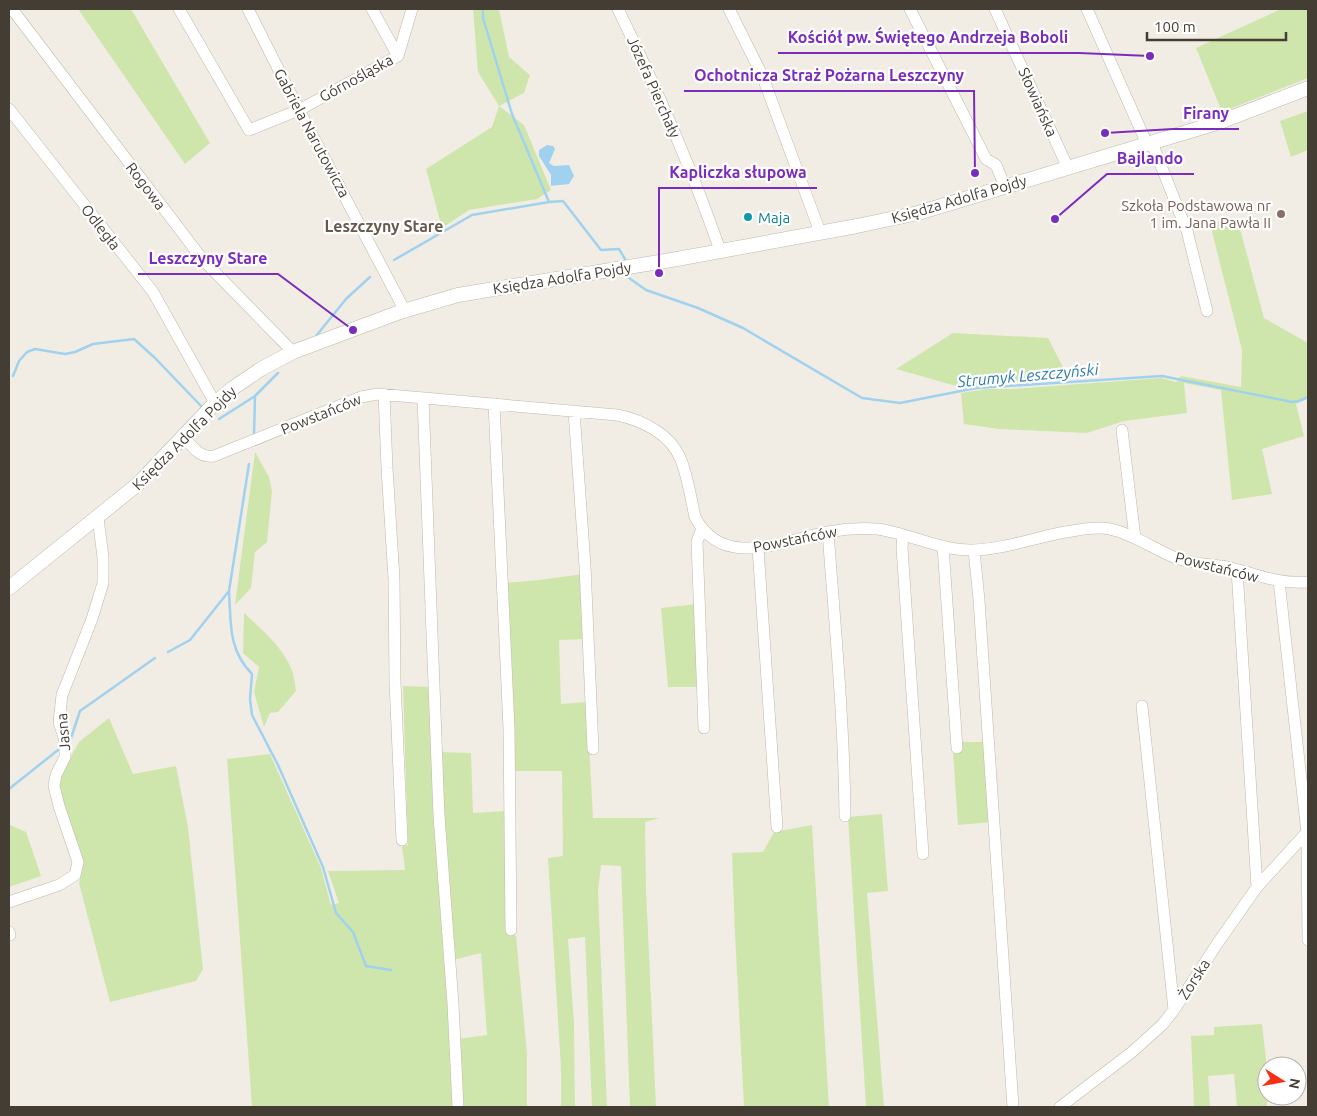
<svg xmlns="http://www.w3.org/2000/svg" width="1317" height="1116" viewBox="0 0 1317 1116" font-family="Ubuntu,sans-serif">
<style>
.green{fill:#cee6ac}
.water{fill:#a0d2ef}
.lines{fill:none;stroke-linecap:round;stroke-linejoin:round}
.stream{stroke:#a0d2ef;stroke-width:2.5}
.minor-casing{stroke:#c0b7aa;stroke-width:12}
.tertiary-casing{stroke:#c0b7aa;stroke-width:15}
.minor{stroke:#fff;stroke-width:11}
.tertiary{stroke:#fff;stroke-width:14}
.education-dot{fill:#8d6e63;stroke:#fff;stroke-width:2}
.culture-dot{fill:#0f9aa8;stroke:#fff;stroke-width:2}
.labels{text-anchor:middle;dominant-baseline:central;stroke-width:4.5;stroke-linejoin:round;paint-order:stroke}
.street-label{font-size:15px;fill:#443d34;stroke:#fff}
.education-label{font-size:15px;fill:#785e54;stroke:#fff;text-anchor:end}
.culture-label{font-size:15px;fill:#0d838f;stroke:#fff;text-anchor:start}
.neighbourhood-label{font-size:16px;font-weight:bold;fill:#665a4b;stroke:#fff}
.water-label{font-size:16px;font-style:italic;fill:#2f7dae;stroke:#fff}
.leader{fill:none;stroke:#7b2cbf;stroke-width:2}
.callout-dot{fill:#7b2cbf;stroke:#fff;stroke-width:2}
.callout-label{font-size:16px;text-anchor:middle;font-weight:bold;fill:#7b2cbf;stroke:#fff;stroke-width:4.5;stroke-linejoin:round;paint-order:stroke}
</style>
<rect width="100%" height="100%" fill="#f2ede4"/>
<!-- green -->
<path class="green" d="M78,9H131L210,143L185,164Z
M473,9H499L509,57L530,75L524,93L499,106L524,125L551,190L537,199L469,210L442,228L426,169L492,127L499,106L478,72Z
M1278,9H1308V78L1222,112L1196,48L1279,10Z
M1308,111V150L1291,157L1280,121Z
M1224,220L1239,225L1264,318L1308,343V398L1296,404L1304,436L1262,449L1272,494L1232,500L1221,390L1184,383L1187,413L1124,421L1087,433L999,429L964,424L961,393L986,389H1013L1161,378L1176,382L1181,376L1241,387L1242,350L1210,224Z
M953,333L1048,338L1069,379L973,385L961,390L960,387L896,369Z
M255,452L269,477L272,491L267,542L255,552L251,588L235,605Z
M583,574L586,639L559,640L561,704L587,702L593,818H660L645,822L646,889L656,1107H630L621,866L601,865L598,891L607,1107H592L585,937L568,939L574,1023L575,1107H561V1068L548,858L563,856L562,771H512L506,583L539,580Z
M697,604L700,687H668L661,608Z
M244,613C261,629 281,645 291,668C294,675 295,684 296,691L278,712L270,713L264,727L254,692L259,667L243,653Z
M403,686L431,687L453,1107H252L227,759L270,754L321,868L331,905L339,903L328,871L405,870L402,846L408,845Z
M109,718L133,774L176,766L188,827L203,969L196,981L110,1002L79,883L83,865L57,788L60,775L79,742Z
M961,742H986L992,822L958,825L953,753L961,752Z
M440,752L471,753L473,813L506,811L507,932L516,936L527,1054V1107H459L458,1039L487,1035L481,953L453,960Z
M882,814L888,891L867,893L884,1107H866L848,817Z
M9,822L10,825L26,832L41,876L9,887Z
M812,825L829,1107H744L735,934L732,853L763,852L774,832Z
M1262,1024L1266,1059L1267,1107H1237L1234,1074L1208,1076L1210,1107H1194L1191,1036L1214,1035V1027Z"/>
<!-- water -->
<path class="water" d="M547,145L553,146L555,149L549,163L554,166L569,165L574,176L569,184L551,186V175L539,156V150Z"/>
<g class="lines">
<!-- stream -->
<path class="stream" d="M483,9V18L512,114L549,202
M394,260L472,215L549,202L563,201L601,250L619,249L625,259
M629,278L646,290L698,308L743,328L862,398L900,403L976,388L1162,376L1292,402L1299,401L1308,397
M316,336L346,299L370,277
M13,376L19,361L27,352L35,349L65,354L75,352L93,344L134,339L155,358L202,407
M219,419L255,396
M254,434L255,396L278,373
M229,591C231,623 228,650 252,674L250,699L252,715L278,765L323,867L336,913L353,932L366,966L391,970
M168,652L190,640L229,591L249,464
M70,741L80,711L155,658
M9,789L58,750"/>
<!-- minor casing -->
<g class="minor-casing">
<path id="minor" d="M12,9L203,260L293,352
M179,9L249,130L299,110L398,56L412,9
M248,9L299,110L405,311
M372,9L398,56
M618,9C656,87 691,167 720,250
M729,9L762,75L820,232
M910,9L986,159L996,165L1005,187
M995,9L1068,168
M1087,9L1147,144
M9,109L153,292L215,403
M1152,143L1187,231L1207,311
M384,394L387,468L394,579L395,682L402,840
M423,398L439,816L453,1004L458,1107
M494,404L509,728L511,930
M574,411L585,566L593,749
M1122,430L1135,538
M184,437C193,447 199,458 214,456L361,397L378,394L617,415C642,420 671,434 681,460C688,478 691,499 695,517C723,571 784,540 828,532C844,529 861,528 877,529C909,533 940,551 973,550C1004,549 1034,538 1065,532C1080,530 1095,526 1110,529C1134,534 1153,549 1176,558C1192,564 1210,564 1227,567C1258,574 1275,584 1308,582
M702,528L697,542L704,728
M828,532C835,626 844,721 845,816
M903,535L902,548L923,854
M943,546L957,748
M758,548L777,827
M974,550L979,600L1013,1107
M1237,570L1257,887
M1279,581L1307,833L1308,940
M1142,706L1174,1010
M9,902L59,885L75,875L78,862L59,806L54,786L56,775L65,757V741L59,722L62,695L92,619L103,583V557L98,518
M9,932L10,935
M1060,1107L1132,1052L1162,1025L1174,1010L1217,944L1257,887L1308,831"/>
</g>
<!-- tertiary casing -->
<g class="tertiary-casing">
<path id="tertiary" d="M9,588L138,484L215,403L233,388L261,369L293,352L400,312L458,295L677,259L857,226L918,213L1220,122L1308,88"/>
</g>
<!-- minor -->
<use href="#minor" class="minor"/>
<!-- tertiary -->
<use href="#tertiary" class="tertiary"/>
</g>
<!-- markers -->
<circle class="education-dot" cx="1281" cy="214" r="5"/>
<circle class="culture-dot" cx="748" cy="217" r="5"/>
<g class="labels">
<!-- street labels -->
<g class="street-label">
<text transform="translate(356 78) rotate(-29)">Górnośląska</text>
<text transform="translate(654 87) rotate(66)">Józefa Pierchały</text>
<text transform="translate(1038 102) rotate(66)">Słowiańska</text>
<text transform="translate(312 133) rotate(62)">Gabriela Narutowicza</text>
<text transform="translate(146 186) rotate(53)">Rogowa</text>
<text transform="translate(959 199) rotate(-16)">Księdza Adolfa Pojdy</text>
<text transform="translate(101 227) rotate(52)">Odległa</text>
<text transform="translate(562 278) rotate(-9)">Księdza Adolfa Pojdy</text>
<text transform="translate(321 414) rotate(-22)">Powstańców</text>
<text transform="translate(184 438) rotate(-45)">Księdza Adolfa Pojdy</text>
<text transform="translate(795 539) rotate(-11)">Powstańców</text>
<text transform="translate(1217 567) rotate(14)">Powstańców</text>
<text transform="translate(63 732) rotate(-95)">Jasna</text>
<text transform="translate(1194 979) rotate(-57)">Żorska</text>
</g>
<!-- education labels -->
<g class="education-label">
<text x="1271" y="205">Szkoła Podstawowa nr<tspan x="1271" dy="17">1 im. Jana Pawła II</tspan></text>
</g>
<!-- culture labels -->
<g class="culture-label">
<text x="758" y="217">Maja</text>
</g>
<!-- neighbourhood labels -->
<g class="neighbourhood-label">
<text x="384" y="226">Leszczyny Stare</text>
</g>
<!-- water labels -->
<g class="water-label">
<text transform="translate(1028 375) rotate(-5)">Strumyk Leszczyński</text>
</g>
</g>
<!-- callouts -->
<path class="leader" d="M1150 56L1079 53H778M975 173L974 91H684M1105 133L1173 129H1239M1055 219L1107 174H1194M659 273L659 188H817M353 330L278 274H138"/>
<g class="callout-dot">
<circle cx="1150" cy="56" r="5"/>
<circle cx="975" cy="173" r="5"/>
<circle cx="1105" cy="133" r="5"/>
<circle cx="1055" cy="219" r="5"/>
<circle cx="659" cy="273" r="5"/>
<circle cx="353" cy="330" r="5"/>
</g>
<g class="callout-label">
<text x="928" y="43">Kościół pw. Świętego Andrzeja Boboli</text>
<text x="829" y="81">Ochotnicza Straż Pożarna Leszczyny</text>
<text x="1206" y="119">Firany</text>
<text x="1150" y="164">Bajlando</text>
<text x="738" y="178">Kapliczka słupowa</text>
<text x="208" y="264">Leszczyny Stare</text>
</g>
<!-- border -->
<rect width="1317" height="1116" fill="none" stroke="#443d34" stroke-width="20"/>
<!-- north arrow -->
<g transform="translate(1282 1081) rotate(101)"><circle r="24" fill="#ffffff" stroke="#b4b1ae"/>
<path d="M0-4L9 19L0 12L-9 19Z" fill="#f82e15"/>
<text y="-8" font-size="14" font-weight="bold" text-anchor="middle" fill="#443d34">N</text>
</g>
<!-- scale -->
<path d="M1147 32v8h139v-8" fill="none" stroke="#443d34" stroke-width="2.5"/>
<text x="1154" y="32" font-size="15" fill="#443d34" stroke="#ffffff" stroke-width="4" paint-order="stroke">100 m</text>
</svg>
